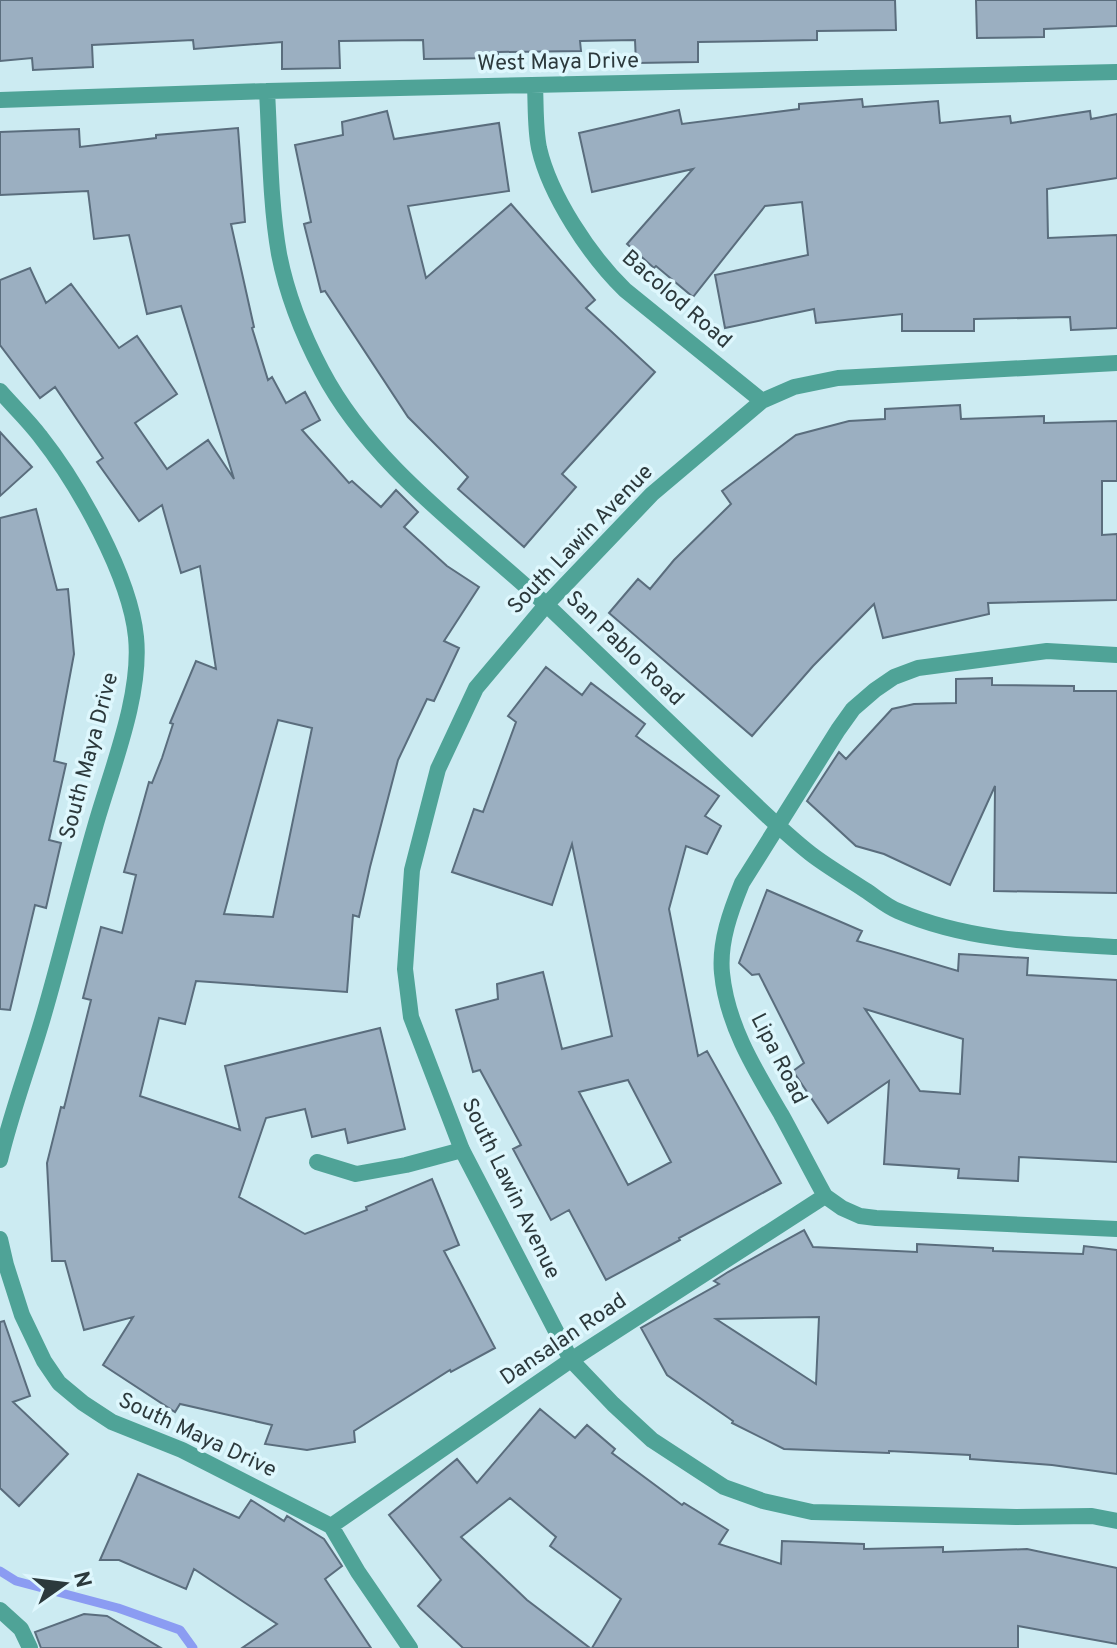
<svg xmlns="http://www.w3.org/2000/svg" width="1117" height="1648" viewBox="0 0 1117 1648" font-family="Overpass,sans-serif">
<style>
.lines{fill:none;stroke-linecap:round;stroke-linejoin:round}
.stream{stroke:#8b9cf2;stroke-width:9}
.building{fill:#9bafc1;stroke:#5a6d7d;stroke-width:2;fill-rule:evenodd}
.service{stroke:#4fa397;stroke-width:16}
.minor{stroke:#4fa397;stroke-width:16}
.labels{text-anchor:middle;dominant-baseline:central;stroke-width:7;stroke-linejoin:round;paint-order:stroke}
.street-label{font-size:22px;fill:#2c393c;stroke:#def7fd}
</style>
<rect width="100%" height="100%" fill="#ccebf2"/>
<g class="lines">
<!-- stream -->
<path class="stream" d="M0,1571L16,1581L118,1608L180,1630L193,1648"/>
</g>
<!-- building -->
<path class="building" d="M0,0H895L896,30L817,31V40L698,42V62L636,63L635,40L580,41L581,51L498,52V58L424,59L423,40L339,41L340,68L282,69V42L194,49L193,40L92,45L93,67L33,70L32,58L0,61Z
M976,0H1117V26L1044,29V37L977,38Z
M862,99L863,107L938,101L940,123L1010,116L1011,123L1090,111L1091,119L1117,114V178L1047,189L1048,238L1117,235V328L1071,330L1070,317L974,319V331H902V314L816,323L814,309L725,328L715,275L808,255L802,202L765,206L693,297L656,266L654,268L627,244L693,169L592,192L579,133L679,110L682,124L799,109V104Z
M387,111L394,139L499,123L509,191L408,206L426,278L511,204L595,300L586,308L655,372L562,474L576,487L524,547L458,489L468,477L408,417L325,291L321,292L304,224L311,222L295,145L343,135L342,122Z
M238,128L245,222L231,224L254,327L252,328L268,380L272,377L286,403L305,392L320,420L302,430L349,483L352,481L381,507L396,490L418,512L404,527L447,566L479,587L444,641L459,648L434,701L427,699L398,760L370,867L359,917L353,915L347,992L196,981L185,1024L159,1018L140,1096L240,1130L225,1066L380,1028L405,1129L348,1143L345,1129L312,1137L305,1109L266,1118L239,1197L305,1234L367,1210L366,1207L432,1179L459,1245L444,1251L495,1348L451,1372L450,1370L354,1431L355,1442L307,1450L265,1444L272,1425L180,1404L175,1412L103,1365L133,1317L84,1330L65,1261H52L47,1163L61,1107L64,1108L91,1000L83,998L101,927L122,933L136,875L124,872L149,782L152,783L162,758L173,724L170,723L196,661L216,669L200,566L181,573L162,505L139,521L97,462L103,458L55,387L40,398L0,345V280L30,268L46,303L71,284L119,348L137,336L177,394L135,423L167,469L208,440L234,479L181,306L147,314L129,235L94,239L88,191L0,195V132L79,129L80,147L156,138V135ZM278,720L312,728L273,917L224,914Z
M960,405L961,419L1044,416V423L1117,421V481H1102V535L1117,534V600L988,603L989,614L883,638L874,604L813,666L752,736L609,613L638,579L650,589L674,560L731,504L722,491L796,435L849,421L885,419V409Z
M0,432L32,467L0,496Z
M36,509L57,590L68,589L74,654L54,761L66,764L49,840L61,843L46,908L35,905L10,1010L0,1009V518Z
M546,667L582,695L591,683L645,724L636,736L719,796L705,816L721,826L707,854L686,846L669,909L698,1056L707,1051L781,1183L679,1238L680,1240L606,1280L569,1210L551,1220L513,1149L521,1145L480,1070L473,1072L456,1010L498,999L497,984L543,972L562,1049L612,1036L572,844L552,905L452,872L474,809L483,812L516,722L508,716ZM628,1080L671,1162L628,1185L579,1092Z
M992,678V685L1074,686V691H1117V893L994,891L995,786L950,885L884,854L856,846L807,801L839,752L846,759L892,709L914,704L956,703V679Z
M767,890L862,931L857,941L958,971L959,954L1028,958L1027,975L1117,980V1162L1019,1157L1018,1181L958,1178L959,1169L884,1164L889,1081L828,1123L793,1071L804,1063L759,974L752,975L739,963ZM865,1009L963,1039L960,1094L920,1091Z
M804,1230L813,1247L917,1252V1244L993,1248V1251L1083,1254L1084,1246L1117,1250V1474L1052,1465L970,1459V1455L889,1451V1453L784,1449L732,1423L733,1421L667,1375L641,1328L719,1284L714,1281L728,1272ZM819,1317L816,1384L716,1319Z
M4,1321L30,1396L13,1402L68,1454L19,1506L0,1488V1322Z
M540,1409L575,1438L587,1425L615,1449L612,1453L682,1505L684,1503L728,1530L719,1544L781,1564L782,1541L864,1544V1549L943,1547V1552L1027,1549L1117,1568V1644L1018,1626V1648H592L621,1599L550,1546L556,1537L510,1498L461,1537L527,1600L590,1648H463L418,1606L441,1580L389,1515L457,1459L477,1483Z
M138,1474L239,1518L251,1500L284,1521L287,1516L324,1539L342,1566L325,1579L371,1648H242L277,1624L194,1569L186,1589L119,1560H100Z
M84,1614L107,1616L161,1648H41L35,1632Z"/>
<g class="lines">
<!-- service -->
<path class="service" d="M317,1162L356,1174L406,1165L462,1150"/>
<!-- minor -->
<path class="minor" d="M535,86C536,106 535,128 539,148C550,196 590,256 625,290L762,401
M267,91C270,144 270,203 279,254C287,295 303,335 322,371C374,470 474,536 553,611C608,664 663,717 719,770C749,798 778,828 811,854C828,867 847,878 865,890C876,897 886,906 898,911C967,941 1044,943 1117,947
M0,100L267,91L1117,72
M1117,363L838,378L794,387L762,401L652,494L546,605L476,688L438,769L412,870L405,969L411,1017L462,1150L571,1360L613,1404L652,1440L724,1487L763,1501L812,1512L1016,1517L1092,1516L1117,1521
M0,391C13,406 28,420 40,436C78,484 130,576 136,637C142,696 111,770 95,827C77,889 62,952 44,1014C30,1063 12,1110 0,1160
M1117,655L1047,651L918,668L894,677L875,690L853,709L838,730L742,883C731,910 719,942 722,973C727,1025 755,1070 781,1114C796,1141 810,1169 825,1196L842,1208L860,1216L876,1218L1117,1229
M0,1239L6,1265L22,1315L44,1361L59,1383L83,1403L112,1422L182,1450L331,1526L358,1572L410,1648
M331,1526L571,1360L825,1196
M0,1610L21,1629L30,1648"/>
</g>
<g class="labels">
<!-- street labels -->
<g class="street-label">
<text transform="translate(558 63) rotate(-1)">West Maya Drive</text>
<text transform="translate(676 300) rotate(41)">Bacolod Road</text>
<text transform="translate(581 540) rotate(-46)">South Lawin Avenue</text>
<text transform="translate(624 649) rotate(44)">San Pablo Road</text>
<text transform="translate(90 756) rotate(-75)">South Maya Drive</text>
<text transform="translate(778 1059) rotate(63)">Lipa Road</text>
<text transform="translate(510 1189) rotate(64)">South Lawin Avenue</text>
<text transform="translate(564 1340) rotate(-34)">Dansalan Road</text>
<text transform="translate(197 1436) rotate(25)">South Maya Drive</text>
</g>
</g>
<!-- north arrow -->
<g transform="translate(64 1584) rotate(76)" stroke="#def7fd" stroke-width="6" paint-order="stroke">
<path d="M0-6L14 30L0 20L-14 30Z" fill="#2c393c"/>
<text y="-12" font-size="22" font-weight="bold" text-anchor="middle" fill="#2c393c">N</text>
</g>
</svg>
